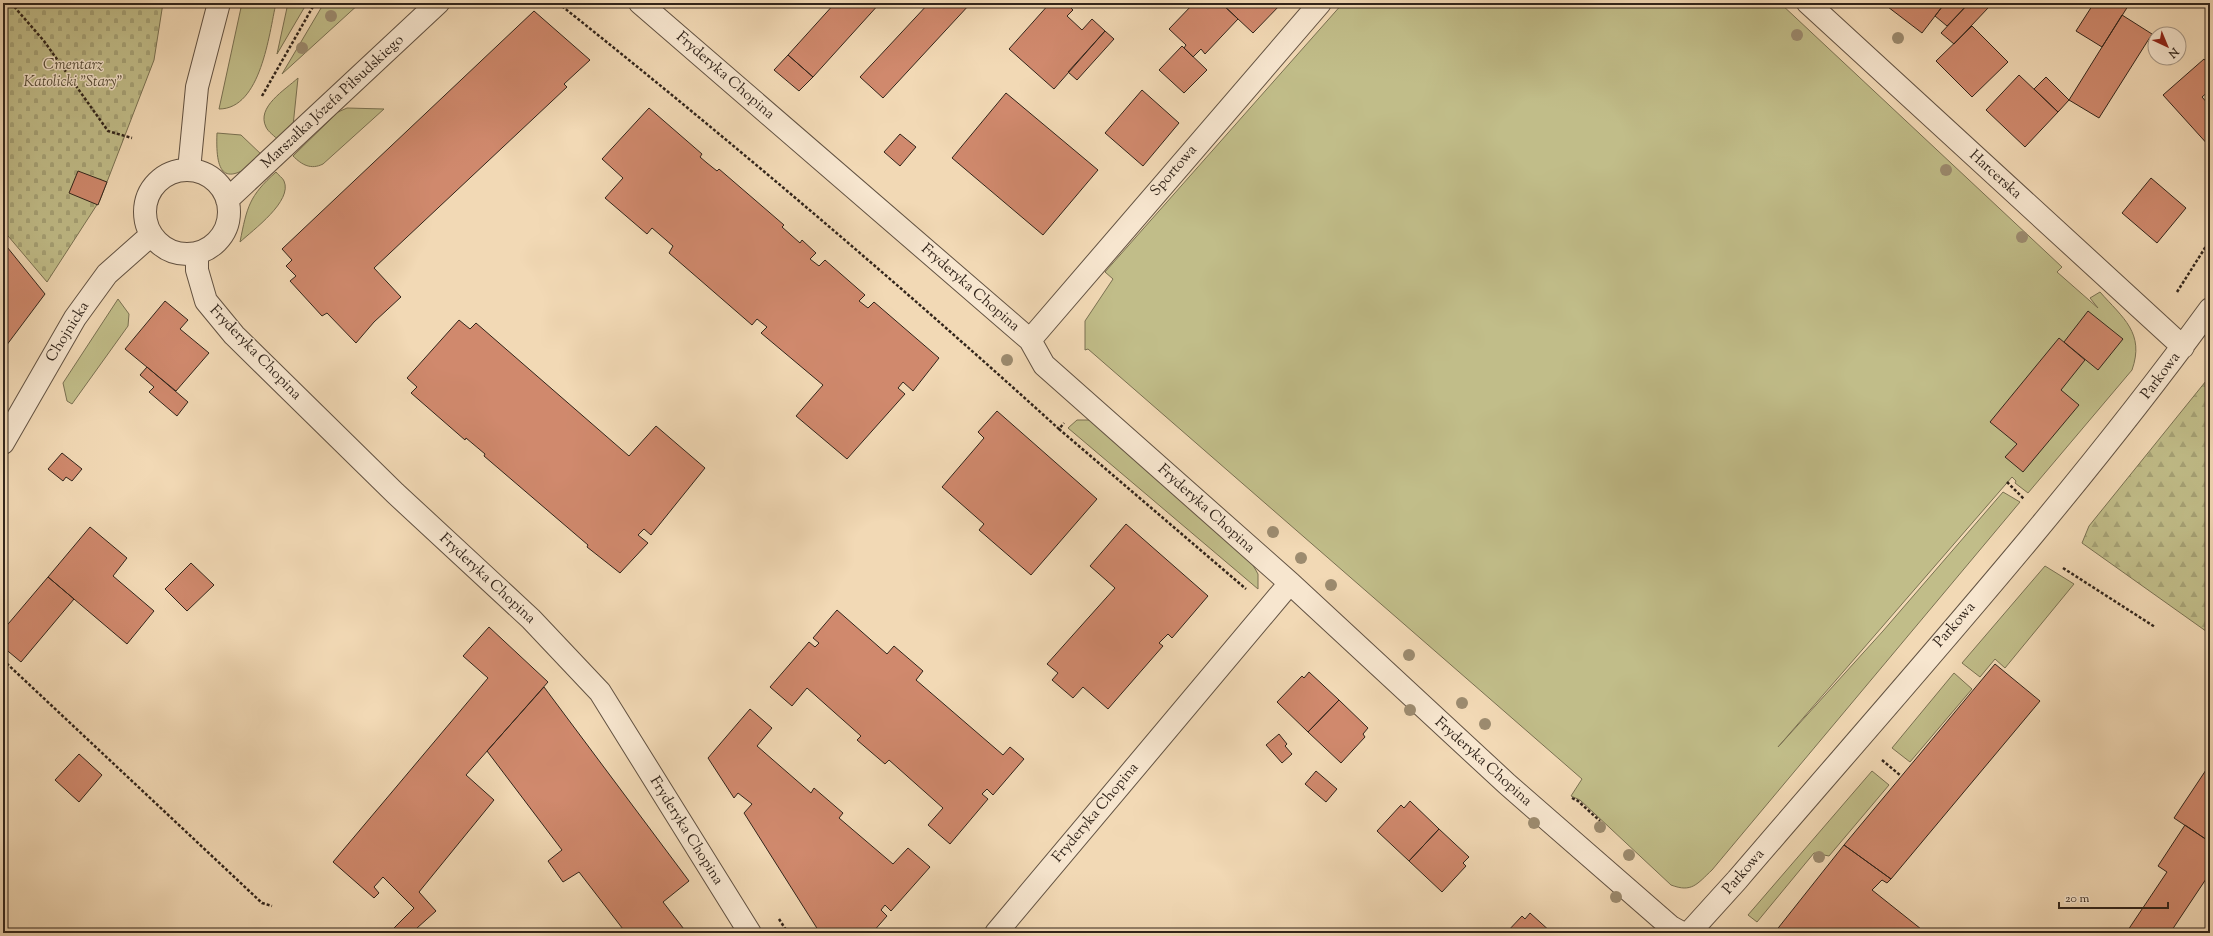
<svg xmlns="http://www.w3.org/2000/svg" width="2213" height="936" viewBox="0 0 2213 936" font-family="'Sorts Mill Goudy',serif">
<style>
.green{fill:#c1bd89;stroke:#7a7152}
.forest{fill:url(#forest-firs);stroke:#7a7152}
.cemetery{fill:url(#cemetery-stones);stroke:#7a7152}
.building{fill:#d0896d;stroke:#32251b}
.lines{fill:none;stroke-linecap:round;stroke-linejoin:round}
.minor-casing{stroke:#625242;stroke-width:24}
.path{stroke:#32251b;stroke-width:2.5;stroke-dasharray:3 2;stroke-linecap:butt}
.minor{stroke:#f7e6cf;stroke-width:22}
.tree{fill:#9c8b6f}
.labels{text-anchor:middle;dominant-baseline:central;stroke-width:3;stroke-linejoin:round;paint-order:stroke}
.park-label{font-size:15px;font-style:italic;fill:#564b36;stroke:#f7e6cf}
.street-label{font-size:15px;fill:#32251b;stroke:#f7e6cf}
</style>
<defs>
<pattern id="forest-firs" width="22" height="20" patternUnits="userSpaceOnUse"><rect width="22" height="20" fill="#c1bd89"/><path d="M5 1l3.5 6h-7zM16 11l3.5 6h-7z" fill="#a6a276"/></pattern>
<pattern id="cemetery-stones" width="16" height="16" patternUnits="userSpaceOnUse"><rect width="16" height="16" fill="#c1bd89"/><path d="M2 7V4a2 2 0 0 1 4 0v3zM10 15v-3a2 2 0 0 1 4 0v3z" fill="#a6a276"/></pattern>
</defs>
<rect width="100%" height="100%" fill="#f2d9b5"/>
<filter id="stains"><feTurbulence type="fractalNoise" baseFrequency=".005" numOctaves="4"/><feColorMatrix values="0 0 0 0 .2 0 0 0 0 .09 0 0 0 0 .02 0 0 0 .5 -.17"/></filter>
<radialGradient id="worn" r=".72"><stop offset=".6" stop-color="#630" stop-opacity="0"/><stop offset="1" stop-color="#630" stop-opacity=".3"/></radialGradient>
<!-- green -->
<path class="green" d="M242,3H276C269,34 261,109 219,109Z
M288,3H307L277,54Z
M324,3H360L282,74Z
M1343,3H1780L2062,267L2057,272L2098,308L2090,298L2100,292C2123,318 2145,333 2132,370L2028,493L2015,483L2016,481L2012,477L1778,747L1883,631L2003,492L2020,502L1712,870C1697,884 1692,893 1671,885L1580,800L1571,796L1582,779L1088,349L1085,350V321L1113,279L1105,272Z
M298,78L293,126L279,141C275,136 268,132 266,127C256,107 285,90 298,78Z
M347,108L384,109L323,164C311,170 302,165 293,156L338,112Z
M217,133L241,135L263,156C227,186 215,179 217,133Z
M276,172C278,175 283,178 284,181C293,201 253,230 240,242C247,207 249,196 276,172Z
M118,299L129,314L128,326L72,404L67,401L63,383Z
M1077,420H1096L1250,560L1258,574V589L1068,428Z
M2045,566L2074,584L2005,668L1995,659L1980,677L1962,663Z
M1954,673L1972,689L1910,762L1892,748Z
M1872,771L1889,785L1829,856L1814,853L1757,922L1748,915Z"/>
<!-- forest -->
<path class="forest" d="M2210,376V634L2082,543L2089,526Z"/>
<!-- cemetery -->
<path class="cemetery" d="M3,3H163L154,60L100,200L47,282L3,230Z"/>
<!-- building -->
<path class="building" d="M835,3H880L813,77L788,55Z
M929,3L970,4L883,98L860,77Z
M1050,3H1066L1073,10L1067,16L1082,30L1092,19L1105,31L1054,89L1009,49Z
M1194,3H1221L1238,19L1205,54L1201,49L1193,57L1184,48L1186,45L1169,29Z
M1221,3H1282L1253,33Z
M1890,3H1945L1922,33L1888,7Z
M1945,3H1969L1947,26L1935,16Z
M1969,3H1982L1988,8L1954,44L1941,33Z
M2094,3H2130L2102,47L2076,31Z
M534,11L590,60L564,84L567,87L374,268L401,297L374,322L356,343L327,313L322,316L290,281L296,276L286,266L292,260L282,249Z
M2122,15L2152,34L2099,118L2069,100Z
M1972,26L2008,62L1972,97L1936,61Z
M1105,31L1114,39L1077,80L1068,72Z
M1182,46L1207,70L1184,93L1159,70Z
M788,55L813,77L799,91L774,70Z
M2204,59L2210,66V90L2202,97L2210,106V147L2163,95Z
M2019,75L2058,112L2025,147L1986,110Z
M2046,77L2069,100L2058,112L2034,89Z
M1142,90L1179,123L1143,166L1105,133Z
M1006,93L1098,170L1043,235L952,158Z
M649,108L702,154L700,157L707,163L717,171L719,169L784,225L782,227L800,243L802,240L816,253L810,259L819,266L825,260L865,295L859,301L868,308L874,302L939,358L913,391L903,382L898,388L905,394L847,459L796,416L823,385L761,333L767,327L757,319L752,325L669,253L673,246L652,228L647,234L605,198L623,178L602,159Z
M900,134L916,147L900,166L884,152Z
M78,171L107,182L98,205L69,193Z
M2151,178L2186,208L2157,243L2122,213Z
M3,242L45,294L3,350Z
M165,301L188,320L180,329L209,353L176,391L125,349Z
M2088,311L2123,339L2098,370L2064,342Z
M459,320L470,329L476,323L629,456L656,426L705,468L651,535L644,529L638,535L648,543L620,573L587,547L588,545L484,456L485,454L466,438L465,440L411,393L417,387L407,378Z
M2059,338L2085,360L2061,390L2079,405L2023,472L2005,457L2017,444L1990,422Z
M147,367L188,402L177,416L149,392L154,387L140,375Z
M997,411L1097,499L1031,575L979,530L984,524L942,487L984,438L978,432Z
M62,453L82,469L72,481L66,477L63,481L48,469Z
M1126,524L1208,596L1172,638L1168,634L1159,643L1163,646L1108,709L1083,687L1073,698L1052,680L1058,673L1047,664L1115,588L1090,566Z
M90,527L127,558L113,576L154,611L127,644L48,577Z
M191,563L214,585L187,611L165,589Z
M48,577L74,599L21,662L3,647V630Z
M837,610L887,654L894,646L923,671L916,680L1003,755L1010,747L1024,759L993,795L987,789L982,794L988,799L950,844L928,825L943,808L889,760L885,764L857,740L861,736L807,688L792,706L770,687L809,642L815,647L819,643L813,638Z
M489,627L548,682L466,775L494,800L419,892L436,911L417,928L422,933H389L414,908L383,877L374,887L379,893L374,898L333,862L488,678L463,656Z
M1995,664L2040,701L1891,879L1844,845Z
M1309,672L1339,700L1308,732L1277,702L1302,676L1304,678Z
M544,687L689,881L663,902L687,933H626L579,872L563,882L548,861L562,850L487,751Z
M1339,700L1368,728L1363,734L1365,737L1341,763L1308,732Z
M750,709L772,728L757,746L811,793L814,788L843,813L839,818L893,864L908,848L930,867L891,911L885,905L881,910L887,916L872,933H820L744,813L752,804L738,793L734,798L708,758Z
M1279,734L1287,744L1285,746L1292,754L1282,763L1266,745Z
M79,754L102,775L79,802L55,780Z
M2210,764V842L2174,818Z
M1316,771L1337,789L1326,802L1305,784Z
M1410,801L1439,829L1409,861L1377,831L1401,805L1404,808Z
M2185,825L2210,842V873L2170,933H2126L2167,872L2158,866Z
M1439,829L1469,857L1463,863L1466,866L1442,892L1409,861Z
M1844,845L1891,879L1887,883L1882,880L1872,890L1926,933L1775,932Z
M1530,913L1552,933H1506L1522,916L1525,919Z"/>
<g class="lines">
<!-- minor casing -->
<g class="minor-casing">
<path id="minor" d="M640,3L1030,340L1044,365L1290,583L1507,784L1671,927L1682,933
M1808,3L2183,347
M189,170L197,87L219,3
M145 212a42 42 0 1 1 84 0a42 42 0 1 1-84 0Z
M227,200L438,3
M197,254V270L206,301L234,335L395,493L531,619L600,692L750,933
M1030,340L1320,3
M3,443L75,318L107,274L151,235
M996,933L1290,583
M1689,933L1737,880C1897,693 2064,509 2210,309"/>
</g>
<!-- path -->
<path class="path" d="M11,3L44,41L108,131L132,138
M558,3C730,140 897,282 1059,429L1064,423
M262,96L315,3
M2177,292L2210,240
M1059,429L1246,589
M2007,482L2024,499
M2063,568L2155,627
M3,660L262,903L272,906
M1882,760L1901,776
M1572,798L1578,801L1600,821
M779,919L788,933"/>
<!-- minor -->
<use href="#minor" class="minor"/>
</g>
<!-- trees -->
<g class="tree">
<circle cx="331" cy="16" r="6"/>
<circle cx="1797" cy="35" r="6"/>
<circle cx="1898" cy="38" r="6"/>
<circle cx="302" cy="48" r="6"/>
<circle cx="1946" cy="170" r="6"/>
<circle cx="2022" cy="237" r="6"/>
<circle cx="1007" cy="360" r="6"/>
<circle cx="1273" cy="532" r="6"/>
<circle cx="1301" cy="558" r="6"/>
<circle cx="1331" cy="585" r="6"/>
<circle cx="1409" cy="655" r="6"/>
<circle cx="1462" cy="703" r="6"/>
<circle cx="1410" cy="710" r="6"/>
<circle cx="1485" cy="724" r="6"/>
<circle cx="1534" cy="823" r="6"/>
<circle cx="1600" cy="827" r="6"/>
<circle cx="1629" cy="855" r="6"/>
<circle cx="1819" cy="857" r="6"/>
<circle cx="1616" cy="897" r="6"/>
</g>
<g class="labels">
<!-- park labels -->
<g class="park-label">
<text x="73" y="65">Cmentarz<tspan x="73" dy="17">Katolicki "Stary"</tspan></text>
</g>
<!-- street labels -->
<g class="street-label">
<text transform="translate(725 76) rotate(41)">Fryderyka Chopina</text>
<text transform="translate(333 102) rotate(-43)">Marszałka Józefa Piłsudskiego</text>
<text transform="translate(1174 171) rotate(-49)">Sportowa</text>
<text transform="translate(1995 175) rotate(42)">Harcerska</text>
<text transform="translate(970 288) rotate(41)">Fryderyka Chopina</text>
<text transform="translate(68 332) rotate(-58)">Chojnicka</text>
<text transform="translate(255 353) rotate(46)">Fryderyka Chopina</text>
<text transform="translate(2161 376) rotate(-53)">Parkowa</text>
<text transform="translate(1206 509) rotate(42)">Fryderyka Chopina</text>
<text transform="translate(487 579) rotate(43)">Fryderyka Chopina</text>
<text transform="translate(1955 625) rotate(-49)">Parkowa</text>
<text transform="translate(1483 762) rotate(42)">Fryderyka Chopina</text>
<text transform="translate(1096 813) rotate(-50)">Fryderyka Chopina</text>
<text transform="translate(686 831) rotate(58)">Fryderyka Chopina</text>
<text transform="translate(1744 872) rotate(-49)">Parkowa</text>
</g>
</g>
<!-- margin -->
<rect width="2213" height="936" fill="none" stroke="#f2d9b5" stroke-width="16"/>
<rect x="4" y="4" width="2205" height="928" fill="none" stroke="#32251b" stroke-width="2"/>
<rect x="8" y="8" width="2197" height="920" fill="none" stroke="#32251b"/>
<!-- north arrow -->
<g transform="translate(2167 46) rotate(136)"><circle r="19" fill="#f7e6cf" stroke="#a89987"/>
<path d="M0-3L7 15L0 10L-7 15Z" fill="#8f2418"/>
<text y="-6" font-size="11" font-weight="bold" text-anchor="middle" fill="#32251b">N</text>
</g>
<!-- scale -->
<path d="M2059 902v6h109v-6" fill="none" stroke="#32251b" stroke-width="2"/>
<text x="2065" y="902" font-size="12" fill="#32251b" stroke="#f7e6cf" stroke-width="3" paint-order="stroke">20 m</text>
<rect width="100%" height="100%" filter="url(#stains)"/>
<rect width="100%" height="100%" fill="url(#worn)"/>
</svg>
